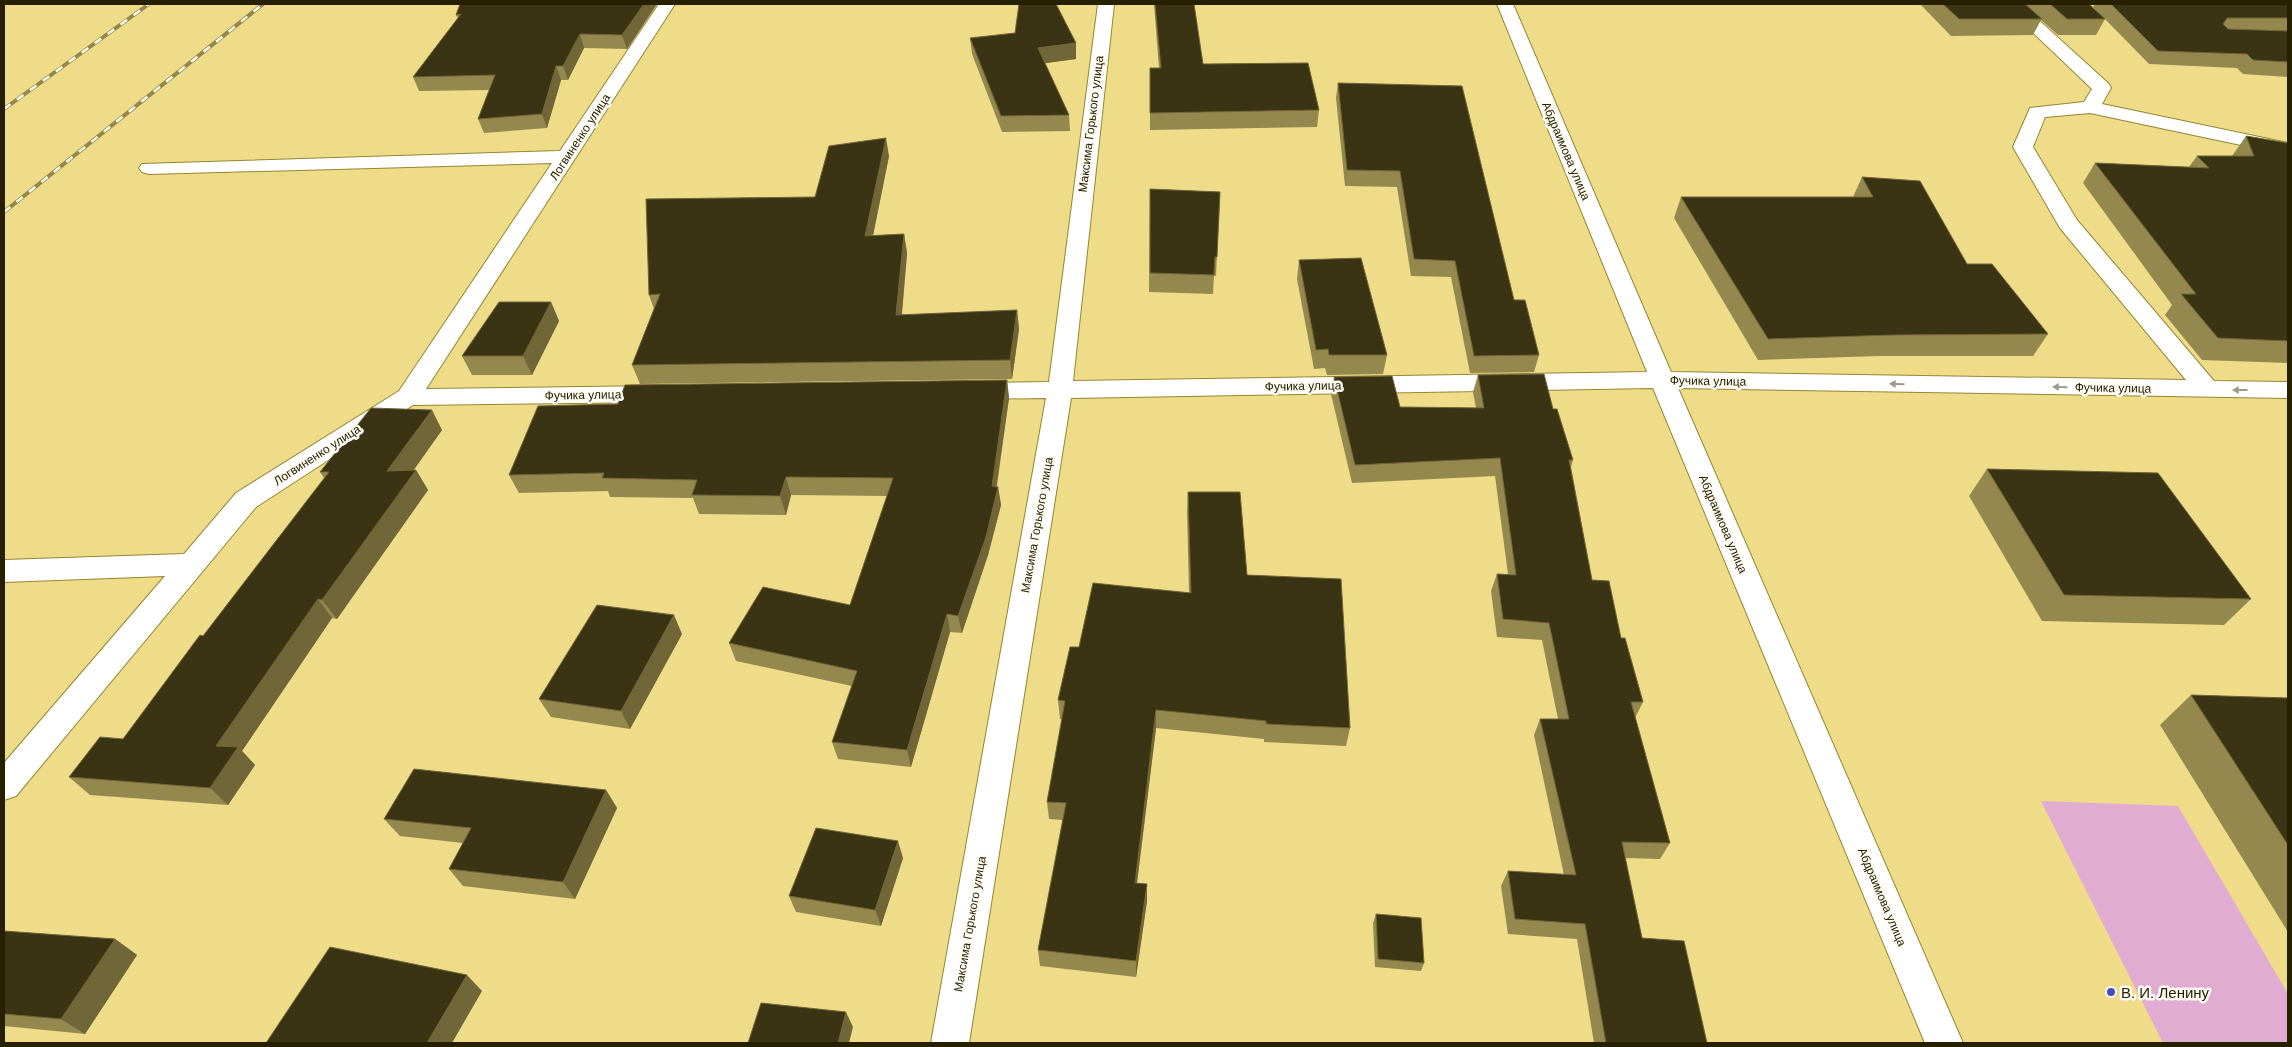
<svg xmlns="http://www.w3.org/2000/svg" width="2292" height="1047" viewBox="0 0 2292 1047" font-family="Arial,sans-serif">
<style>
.green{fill:#e1acd2}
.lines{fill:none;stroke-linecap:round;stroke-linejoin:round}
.minor-casing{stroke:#968531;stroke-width:2}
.minor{fill:#fff;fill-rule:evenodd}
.rail-casing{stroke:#94874b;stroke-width:4}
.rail{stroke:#fefcf4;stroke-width:2.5;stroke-dasharray:8;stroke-linecap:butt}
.wall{fill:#94884e}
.shaded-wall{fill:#716637}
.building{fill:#3b3414;stroke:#716637}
.oneway{fill:#9e9b8c}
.poi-dot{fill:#4949bf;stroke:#fefcf4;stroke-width:2}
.labels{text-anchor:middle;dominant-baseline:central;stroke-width:5;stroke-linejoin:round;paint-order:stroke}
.street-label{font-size:12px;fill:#272000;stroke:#fefcf4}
.near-poi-label{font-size:15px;fill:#272000;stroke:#fefcf4;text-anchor:start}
</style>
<rect width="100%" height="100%" fill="#eedc89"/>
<!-- green -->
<path class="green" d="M2041,801L2178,806L2288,994V1043H2163Z"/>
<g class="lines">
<!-- minor casing -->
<g class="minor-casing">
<path id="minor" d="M659,4H675L426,389L659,386L668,388L671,394L668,400L659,402L413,405L256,507L16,796L4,800V763L165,576L4,582V560L184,554L236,493L399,391L552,163L149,174L142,172L139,168L142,164L560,151Z
M1098,4H1114L1073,381L1647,372L1497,4H1513L1671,372L2186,380L2060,228L2013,147L2030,108L2084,102L2092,89L2003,4H2021L2109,84L2111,88L2102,104L2288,143V155L2090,113L2045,117L2033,147L2077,220L2214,381L2288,382V398L1678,388L1963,1043H1925L1653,388L1071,398L969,1043H931L1046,398L970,399L961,397L958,391L961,385L970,383L1049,382Z"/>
</g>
<!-- minor -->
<use href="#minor" class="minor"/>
<!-- rail casing -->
<g class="rail-casing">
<path id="rail" d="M4,109L149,4
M4,212L263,4"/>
</g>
<!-- rail -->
<use href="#rail" class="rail"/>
</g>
<!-- wall -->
<path class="wall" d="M460,4H657L627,49L584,48L568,80H561L547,128L484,133L478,119L489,90L419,91L413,77L458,18L456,15Z
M1154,4H1194L1203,64L1319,110L1317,127L1150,130V68H1159Z
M1920,4H2089L2103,17L2093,7L2095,4H2288V77L2243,74L2237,68L2149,64L2105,19L2096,35H2058L2041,20L2033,35L1951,36Z
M970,38L1076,59L1045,63L1069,115L1070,131L1002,132L972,54Z
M1338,83L1514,300L1539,355L1534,372L1470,373L1451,277L1411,276L1397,187L1345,186L1336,98Z
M2246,136L2288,143V363L2202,360L2165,315L2172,305L2083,183L2095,163L2189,167L2197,156H2232Z
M889,156L873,236L904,234L907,253L902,315L1017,310L1019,329L1012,379L640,384L632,365L654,309L649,295L815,197Z
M1862,177L1967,264L2048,334L2033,356H1880L1758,360L1674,218L1681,197H1853Z
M1150,189L1220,192L1216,276H1214L1213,294L1149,292Z
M1299,260L1387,355L1383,374L1327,375L1325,368L1314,369L1297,279Z
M551,302L559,321L532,375H472L462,356Z
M1478,375L1553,409L1573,460L1571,467L1592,580L1621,638L1643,702L1635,718L1670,843L1660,859L1625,858L1642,938L1707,1043H1594L1577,939L1508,934L1501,886L1508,871L1564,875L1534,735L1540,719H1558L1542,640L1497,637L1491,591L1497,574H1508L1495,476L1352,483L1331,394L1334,377L1400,407L1476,408L1473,392Z
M1007,380L1009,398L997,486L998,487L1001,505L988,555L962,633L950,632L911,767L838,759L832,742L852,686L736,661L729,643L850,605L887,496L791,495L786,515L699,514L693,498L610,497L608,491L519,493L509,475L618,404Z
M442,430L413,470H416L428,490L337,619L332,618L242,751L255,765L228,805L90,795L69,777L123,739L203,636L324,478L320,472Z
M1987,469L2251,599L2224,625L2042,621L1969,496Z
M1188,492L1247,575L1350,728L1346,746L1264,742V739L1156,728L1137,883L1147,901L1136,977L1040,966L1038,950L1063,820L1049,819L1047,802L1062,719H1060L1058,700L1079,647L1189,593L1187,511Z
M682,634L630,729L551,717L539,699Z
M2191,695L2288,698V932L2160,725Z
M606,790L617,808L575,899L463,886L449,869L463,843L400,836L384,819Z
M903,858L881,926L796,912L789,896Z
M1376,914L1424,963L1421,971L1375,967L1373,923Z
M4,931L115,939L137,955L85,1034L4,1026Z"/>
<!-- shaded-wall -->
<path class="shaded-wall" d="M644,4H657L627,49L622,35Z
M580,34L584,48L568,80L563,66Z
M1076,43V59L1039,64L1038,48Z
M556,66L561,80L547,128L542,114Z
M886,138L889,156L869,255L865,236Z
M904,234L907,253L900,334L896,315Z
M551,302L559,321L532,375L523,356Z
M1017,310L1019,329L1012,379L1010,360Z
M1007,380L1009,398L994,502L998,487L1001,505L988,555L962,633L958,616Z
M432,410L442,430L399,491L387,471Z
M416,470L428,490L337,619L322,600Z
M786,477L791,495L786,515L780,496Z
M318,599L332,618L242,751L255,765L228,805L210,788L216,746Z
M947,614L950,632L911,767L907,750Z
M674,615L682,634L630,729L621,711Z
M1156,710V728L1135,899V883Z
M606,790L617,808L575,899L563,882Z
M898,841L903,858L881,926L875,910Z
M1147,884V901L1136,977V961Z
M115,939L137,955L85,1034L61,1019Z
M467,975L482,991L452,1043H427Z
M846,1012L853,1027L849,1043H838Z"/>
<!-- building -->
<path class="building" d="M460,4H644L622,35L580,34L563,66H556L542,114L478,119L495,75L413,77L461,14L456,15Z
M1019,4H1056L1076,43L1038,48L1069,115L1001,116L970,38L1015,33Z
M1155,4H1194L1203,64L1308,63L1319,110L1150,113V68H1161Z
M1943,4H2025L2042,19H1959Z
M2050,4H2089L2105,19H2067Z
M2111,4H2288V18H2227L2223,24L2228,29L2288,31V62L2253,60L2247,54L2158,51Z
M1338,83L1462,86L1514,300H1525L1539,355L1474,356L1455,261L1414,259L1400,171L1347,170Z
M2246,136L2288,143V341L2218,338L2181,294H2196L2095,163L2209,168L2197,156H2254Z
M886,138L865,236L904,234L896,315L1017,310L1010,360L632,365L660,294L649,295L646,199L815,197L829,146Z
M1862,177L1920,181L1967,264H1992L2048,334L1892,335L1768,339L1681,197H1873Z
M1150,189L1220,192L1217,257H1215L1214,275L1150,273Z
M1361,258L1387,355H1329L1328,349L1316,350L1299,260Z
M499,302H551L523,356H462Z
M1544,374L1553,409H1557L1573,460H1569L1592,580L1609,581L1621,638H1625L1643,702H1631L1670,843L1622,842L1642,938L1684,941L1707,1043H1606L1585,924L1515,919L1508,871L1576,875L1540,719H1569L1549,623L1503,619L1497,574L1516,575L1500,458L1355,465L1334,377L1392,376L1400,407L1484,408L1478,375Z
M1007,380L992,486L998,487L986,537L958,616L947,614L907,750L832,742L857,671L729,643L763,587L850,605L893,478L786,477L780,496L692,495L697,480L602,478L604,473L509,475L538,406L618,404L625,385Z
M371,408L432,410L387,471L416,470L322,600L318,599L216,746L238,747L210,788L69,777L100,737L123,739L200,635L203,636L329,472H320Z
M1987,469L2158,473L2251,599L2064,595Z
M1188,492H1240L1247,575L1341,579L1350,728L1266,724V721L1156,710L1135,883L1147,884L1136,961L1038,950L1066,803L1047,802L1065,701L1058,700L1070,647H1079L1093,583L1191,593Z
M597,605L674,615L621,711L539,699Z
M2191,695L2288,698V845Z
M414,769L606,790L563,882L449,869L471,828L384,819Z
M816,828L898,841L875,910L789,896Z
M1376,914L1421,918L1424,963L1378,959Z
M4,931L115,939L61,1019L4,1014Z
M330,947L467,975L427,1043H266Z
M761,1003L846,1012L838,1043H748Z"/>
<!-- one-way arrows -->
<defs><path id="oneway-solid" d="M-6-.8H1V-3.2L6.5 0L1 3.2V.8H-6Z" transform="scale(1.25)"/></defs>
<g class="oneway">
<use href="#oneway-solid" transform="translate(1897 384) rotate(-179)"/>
<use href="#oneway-solid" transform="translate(2060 387) rotate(-179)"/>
<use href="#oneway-solid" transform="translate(2240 390) rotate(180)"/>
</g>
<!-- markers -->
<circle class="poi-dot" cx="2111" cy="992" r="5"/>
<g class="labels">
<!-- street labels -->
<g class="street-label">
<text transform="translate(1091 124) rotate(-83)">Максима Горького улица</text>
<text transform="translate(580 137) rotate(-57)">Логвиненко улица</text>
<text transform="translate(1566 151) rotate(67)">Абдраимова улица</text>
<text transform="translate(1708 381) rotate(1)">Фучика улица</text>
<text transform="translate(1303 386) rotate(-1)">Фучика улица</text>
<text transform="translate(2113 388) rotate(1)">Фучика улица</text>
<text transform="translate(583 395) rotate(-1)">Фучика улица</text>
<text transform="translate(317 455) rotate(-33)">Логвиненко улица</text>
<text transform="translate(1723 524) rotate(67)">Абдраимова улица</text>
<text transform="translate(1037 525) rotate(-80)">Максима Горького улица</text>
<text transform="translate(1882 897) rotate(67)">Абдраимова улица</text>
<text transform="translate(970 924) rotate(-80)">Максима Горького улица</text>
</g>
<!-- near-poi labels -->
<g class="near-poi-label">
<text x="2121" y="992">В. И. Ленину</text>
</g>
</g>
<!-- border -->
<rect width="2292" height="1047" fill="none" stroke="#272000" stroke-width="10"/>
</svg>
